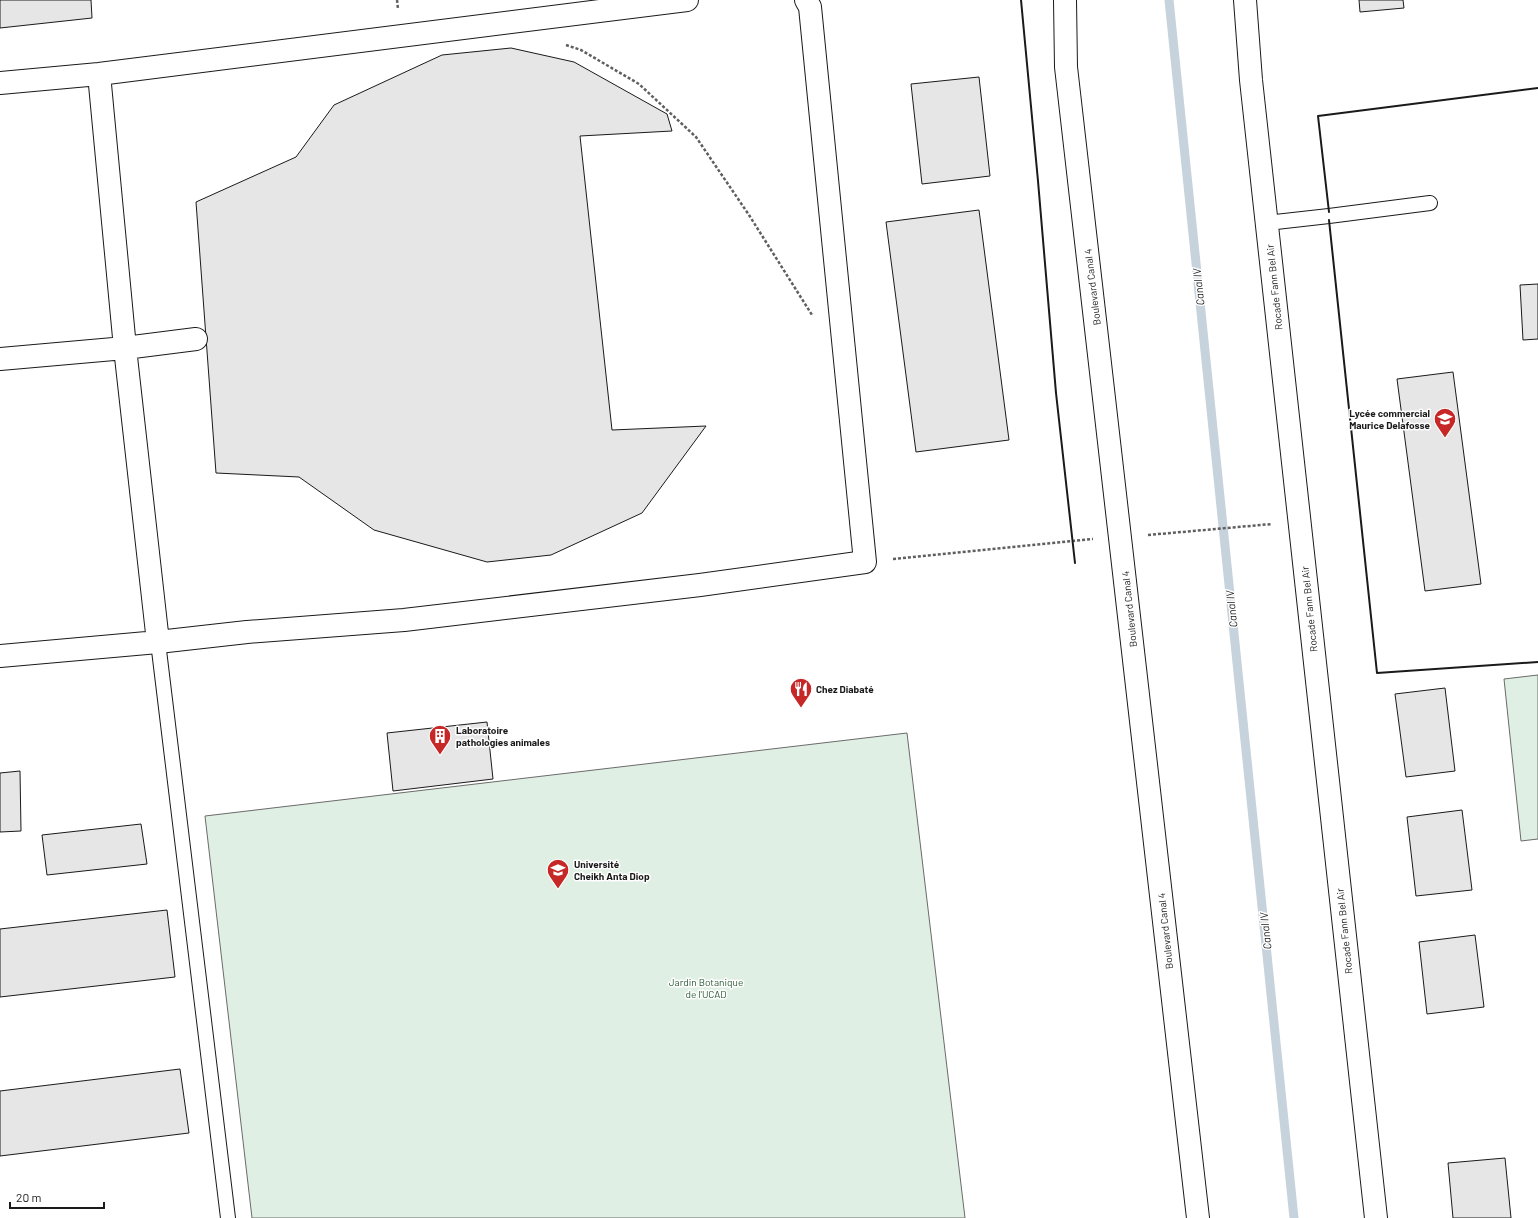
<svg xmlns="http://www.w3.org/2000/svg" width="1538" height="1218" viewBox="0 0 1538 1218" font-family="Barlow,sans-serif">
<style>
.green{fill:#e0efe3;stroke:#6a6a6a}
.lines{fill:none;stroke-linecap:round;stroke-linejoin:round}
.stream{stroke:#c6d2dc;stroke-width:9}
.building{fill:#e6e6e6;stroke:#1a1a1a}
.lane-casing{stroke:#1a1a1a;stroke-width:16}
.street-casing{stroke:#1a1a1a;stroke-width:24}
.secondary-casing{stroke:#1a1a1a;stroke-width:24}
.path{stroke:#5f5f5f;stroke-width:2.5;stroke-dasharray:3 2;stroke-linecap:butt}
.lane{stroke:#fff;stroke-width:14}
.street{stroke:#fff;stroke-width:22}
.secondary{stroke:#fff;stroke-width:22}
.wall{stroke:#1a1a1a;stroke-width:2}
.labels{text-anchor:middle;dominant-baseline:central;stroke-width:3;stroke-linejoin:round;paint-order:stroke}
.street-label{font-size:10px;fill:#1a1a1a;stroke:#fff}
.poi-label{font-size:10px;font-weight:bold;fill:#1a1a1a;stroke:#fff;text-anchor:start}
.park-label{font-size:10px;fill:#2b5a34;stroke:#fff}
.water-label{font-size:11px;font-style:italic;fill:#1a1a1a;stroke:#fff}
</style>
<rect width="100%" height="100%" fill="#fff"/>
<!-- green -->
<path class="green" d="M1538,675V839L1521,841L1504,679Z
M907,733L965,1218H252L205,816Z"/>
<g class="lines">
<!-- stream -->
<path class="stream" d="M1169,0L1294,1218"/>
</g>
<!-- building -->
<path class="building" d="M0,0H91L92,18L0,28Z
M1359,0H1403L1404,8L1360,12Z
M511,48L574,62L667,114L672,131L580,136L612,430L706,426L642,513L551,555L487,562L374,530L299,477L216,473L196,202L296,157L334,105L442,55Z
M979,77L990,176L922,184L911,84Z
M979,210L1009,440L916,452L886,222Z
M1538,284V339L1523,340L1520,285Z
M1453,372L1481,584L1425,591L1397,379Z
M1445,688L1455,771L1406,777L1395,694Z
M487,722L493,779L393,791L387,733Z
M20,771L21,831L0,832V773Z
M1462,810L1472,890L1416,896L1407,817Z
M141,824L147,864L47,875L42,835Z
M167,910L175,977L0,997V929Z
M1475,935L1484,1007L1427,1014L1419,942Z
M180,1069L189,1133L0,1156V1091Z
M1505,1158L1511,1218H1453L1448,1163Z"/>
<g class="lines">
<!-- lane casing -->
<g class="lane-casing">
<path id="lane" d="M1267,223L1329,216L1430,203
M158,642L228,1218"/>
</g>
<!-- street casing -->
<g class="street-casing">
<path id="street" d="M99,74L125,348L158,642
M0,83L99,74L687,0
M0,359L125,348L196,339
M0,656L158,642L247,632L404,620L700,585L865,562L810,7L806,0"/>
</g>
<!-- secondary casing -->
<g class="secondary-casing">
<path id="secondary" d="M1065,0L1066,67L1198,1218
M1245,0L1251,80L1376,1218"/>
</g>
<!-- path -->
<path class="path" d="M397,0L398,9
M566,45L581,50L639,84L696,137L749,215L812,315
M1148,535L1272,524
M893,559L1093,539"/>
<!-- lane -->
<use href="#lane" class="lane"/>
<!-- street -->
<use href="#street" class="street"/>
<!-- secondary -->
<use href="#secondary" class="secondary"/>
<!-- wall -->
<path class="wall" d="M1021,0L1038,181L1056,393L1075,563
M1329,212L1318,116L1538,88
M1329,220L1377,673L1538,662"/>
</g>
<!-- icons -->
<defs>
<g id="school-pin" transform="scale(1.15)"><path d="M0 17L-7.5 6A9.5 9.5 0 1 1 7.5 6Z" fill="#c62828" stroke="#fff"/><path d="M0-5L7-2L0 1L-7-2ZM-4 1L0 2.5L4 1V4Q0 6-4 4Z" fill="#fff"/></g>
<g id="restaurant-pin" transform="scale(1.15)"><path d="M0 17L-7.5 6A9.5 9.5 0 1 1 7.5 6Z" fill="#c62828" stroke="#fff"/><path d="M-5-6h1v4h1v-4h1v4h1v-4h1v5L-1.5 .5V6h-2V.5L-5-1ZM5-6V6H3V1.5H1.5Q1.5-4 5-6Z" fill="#fff"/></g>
<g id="building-pin" transform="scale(1.15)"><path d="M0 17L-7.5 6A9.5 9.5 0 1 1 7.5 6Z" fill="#c62828" stroke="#fff"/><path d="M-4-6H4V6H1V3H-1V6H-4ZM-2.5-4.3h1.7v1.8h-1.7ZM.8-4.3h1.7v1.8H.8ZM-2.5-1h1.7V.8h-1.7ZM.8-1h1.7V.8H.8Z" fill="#fff"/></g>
<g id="university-pin" transform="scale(1.15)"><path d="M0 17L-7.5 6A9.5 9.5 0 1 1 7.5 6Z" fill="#c62828" stroke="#fff"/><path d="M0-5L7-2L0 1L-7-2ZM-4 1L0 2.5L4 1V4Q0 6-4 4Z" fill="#fff"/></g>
</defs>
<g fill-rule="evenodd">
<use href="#school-pin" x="1445" y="419"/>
<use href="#restaurant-pin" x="801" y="689"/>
<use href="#building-pin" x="440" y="736"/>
<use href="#university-pin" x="558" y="870"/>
</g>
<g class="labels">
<!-- street labels -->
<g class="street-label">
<text transform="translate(1092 287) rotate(-97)">Boulevard Canal 4</text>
<text transform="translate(1274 287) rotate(-96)">Rocade Fann Bel Air</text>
<text transform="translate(1129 609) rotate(-96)">Boulevard Canal 4</text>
<text transform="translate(1309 609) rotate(-96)">Rocade Fann Bel Air</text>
<text transform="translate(1165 931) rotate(-96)">Boulevard Canal 4</text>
<text transform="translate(1344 931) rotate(-96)">Rocade Fann Bel Air</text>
</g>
<!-- poi labels -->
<g class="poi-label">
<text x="1430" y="413" text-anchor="end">Lycée commercial<tspan x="1430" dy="12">Maurice Delafosse</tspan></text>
<text x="816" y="689">Chez Diabaté</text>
<text x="456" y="730">Laboratoire<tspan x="456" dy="12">pathologies animales</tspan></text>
<text x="574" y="864">Université<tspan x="574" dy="12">Cheikh Anta Diop</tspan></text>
</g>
<!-- park labels -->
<g class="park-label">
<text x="706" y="982">Jardin Botanique<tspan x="706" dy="12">de l'UCAD</tspan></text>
</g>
<!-- water labels -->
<g class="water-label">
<text transform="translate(1198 287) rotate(-96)">Canal IV</text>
<text transform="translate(1231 609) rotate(-96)">Canal IV</text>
<text transform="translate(1265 931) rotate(-96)">Canal IV</text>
</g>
</g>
<!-- scale -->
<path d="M10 1202v6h94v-6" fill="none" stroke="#1a1a1a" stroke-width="2"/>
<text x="16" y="1202" font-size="12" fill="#1a1a1a" stroke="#ffffff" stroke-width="3" paint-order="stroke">20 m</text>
</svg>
